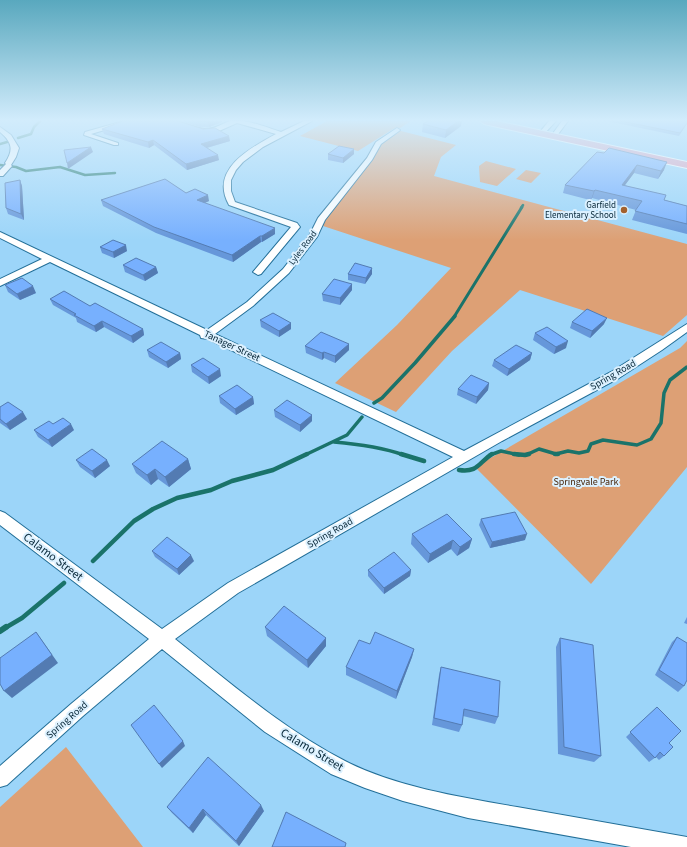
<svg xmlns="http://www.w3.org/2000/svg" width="687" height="847" viewBox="0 0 687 847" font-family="'Source Sans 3',sans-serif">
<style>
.green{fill:#dda075}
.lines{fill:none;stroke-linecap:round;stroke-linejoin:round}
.stream-far4{stroke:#1a736a;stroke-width:2.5}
.stream-far3{stroke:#1a736a;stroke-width:3}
.stream-far2{stroke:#1a736a;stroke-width:3.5}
.stream-far1{stroke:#1a736a;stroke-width:4.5}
.stream{stroke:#1a736a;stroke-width:6}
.minor-casing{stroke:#236f98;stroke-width:2}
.major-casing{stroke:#fff;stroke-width:2}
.minor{fill:#fff;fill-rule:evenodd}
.major{fill:#e2a0bb;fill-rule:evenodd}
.wall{fill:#6697da}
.shaded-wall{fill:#537bb2}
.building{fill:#77b0fe;stroke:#537bb2}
.poi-dot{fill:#a3612d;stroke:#dcf1ff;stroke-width:1.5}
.labels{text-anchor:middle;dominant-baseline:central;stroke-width:4;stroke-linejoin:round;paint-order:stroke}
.far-poi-label{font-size:9px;fill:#042435;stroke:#dcf1ff;text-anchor:end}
.far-street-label{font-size:9px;fill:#042435;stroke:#dcf1ff}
.street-label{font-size:10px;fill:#042435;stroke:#dcf1ff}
.park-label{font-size:10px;fill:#48260b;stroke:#dcf1ff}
.near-street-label{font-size:12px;fill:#042435;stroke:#dcf1ff}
</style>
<rect width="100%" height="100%" fill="#9cd5f9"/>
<!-- green -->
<path class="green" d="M327,121H411L397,130L456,145L441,157L434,176L687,244V315L663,336L520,290L452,351L396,412L335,383L397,325L451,268L317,224L374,156L375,144L396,131L393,129L358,151L300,136Z
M486,161L516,169L497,186L480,182L479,166Z
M526,170L541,173L531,183L516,179Z
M687,341V467L591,584L475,467L680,348Z
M66,747L143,847H0V807Z"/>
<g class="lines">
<!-- stream-far4 -->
<path class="stream-far4" d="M18,138L31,134L34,127L40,121
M0,144L7,142
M0,165L16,167L26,171L60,167L85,175L115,173
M521,208L523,205"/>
<!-- stream-far3 -->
<path class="stream-far3" d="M454,317L522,207"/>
<!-- stream-far2 -->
<path class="stream-far2" d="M374,403L382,398L415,363L455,316
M334,442C358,444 381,447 404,455
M305,455L347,435L362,417
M490,455L501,451L519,455
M526,455L539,449L556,454L568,451L579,453L588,451L591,444L603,440L637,445L651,439L661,423L664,393L670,380L687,367"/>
<!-- stream-far1 -->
<path class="stream-far1" d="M401,454L424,461
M514,454L525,455L529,454
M555,454H558
M459,470C478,473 479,462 492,454
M93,561L134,521L153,509L177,498L211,490L232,481L273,470L307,454
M5,628L22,618L64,583"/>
<!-- stream -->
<path class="stream" d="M0,631L6,627"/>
<!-- minor casing -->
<g class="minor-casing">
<path id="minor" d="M124,121H135L91,134L118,143V145H114L84,135L85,132Z
M168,121C181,121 191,127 204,129C214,130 221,124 230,121C244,118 268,128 281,132L304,121H312L263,147L243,162L236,170L231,180V191L235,202L297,223L300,227L261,274L258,275L253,272L291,227L229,205C209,170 250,148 276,134L237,123L219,131L204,133Z
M549,121H556L544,134H540V132Z
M562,121H568L556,137H552L551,136Z
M0,127L11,135L19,148L16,157L11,165L12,166L3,176H0V170L6,164L5,163C14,150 12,142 0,132Z
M397,128L400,130L399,131L381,144L372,160L325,220L317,237L289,273L253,306L215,334L464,451L611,372L687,324V332L662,350L619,378L502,441L238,593L175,639C229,682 283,729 345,761C396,787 460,797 517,807C574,817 630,827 687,837V847H631L468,818L403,801L365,788L331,774L265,732L162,649L83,716L7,785L0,787V766L71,704L149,639L0,525V511L5,513L162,629L228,583L453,457L208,339L201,338L200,335L50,262L0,286V279L42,259L0,238V232L207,330L247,302L283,269L309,236L318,218L367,158L376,142Z"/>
</g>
<!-- major casing -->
<g class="major-casing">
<path id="major" d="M480,121H496L687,162V168L484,124Z"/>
</g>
<!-- minor -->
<use href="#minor" class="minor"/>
<!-- major -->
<use href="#major" class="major"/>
</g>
<!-- wall -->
<path class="wall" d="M180,121H222V122L209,127H200Z
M607,121H687V124L679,136Z
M423,124L461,126L445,138L422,132Z
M102,129L230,141L207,148L219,160L187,170L154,145L149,148L104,134Z
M597,152L664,170L658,179L634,173L625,185L665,200L687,206V234L632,220L636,210L592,198L591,200L586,199L563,193L565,185Z
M328,154H354L343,163L328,160Z
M20,180L22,186L24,220L8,214L6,208Z
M186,193L209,201L204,203L275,234L262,242H261L233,262L156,233L103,206L101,200Z
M100,247L127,251L114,258L102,253Z
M123,265L156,267L158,273L145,281L125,272Z
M348,274H372L365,284L348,280Z
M5,285L36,293L20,300L8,292Z
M352,290L340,305L323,301L322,294Z
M50,299L90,306L143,329L144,335L133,343L104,327L96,332L77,322L76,318L53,305Z
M260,320L291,323V329L279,337L261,327Z
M572,322L604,324L590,338L570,328Z
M535,333L566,348L554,354L533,340Z
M349,344V350L335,363L324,358L322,360L306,353L305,346Z
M147,350L180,353L181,359L168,368L149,357Z
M532,353L530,360L507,376L492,366L494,360Z
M191,365L221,376L209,384L192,372Z
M489,383L488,390L476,404L457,395L458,389Z
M219,396L253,397L254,404L236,415L220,403Z
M0,407L27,419L10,430L0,423Z
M274,410L312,421L300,432L275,417Z
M53,424L74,430L52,447L38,437L34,430Z
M188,459L191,469L169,487L158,479L151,485L136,473L132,464Z
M76,460L110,466L95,478L80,467Z
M481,519L525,540L490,548L479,525Z
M412,534L472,539L469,548L457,556L451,549L428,563L411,544Z
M152,551L194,561L179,575L155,557Z
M368,570H411L410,576L384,594L368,576Z
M687,617V624L684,623Z
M265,627L326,638V646L308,668L267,636Z
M677,637L684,686L678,692L655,675L672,642Z
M560,638L601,756L594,762L558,754L556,647Z
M370,644L414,649L412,657L396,699L346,675V667Z
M441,667L498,717L495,724L463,716L462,725L459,732L432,725L439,675Z
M657,707L669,743L664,756L659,760L656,757L649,762L626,737Z
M167,807L264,811L239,846L206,815L193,833L172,813Z"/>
<!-- shaded-wall -->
<path class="shaded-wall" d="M210,121H222V122L209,127L208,122Z
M458,121H462L461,126L445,138L446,130Z
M229,136L230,141L202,149L201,144Z
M153,140L154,145L149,148L148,142Z
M91,147L93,152L68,169L67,163Z
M354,149V154L343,163V158Z
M218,155L219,160L187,170L186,164Z
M667,162L664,170L658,179L661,171Z
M637,165L634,173L619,193L622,185Z
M20,180L22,186L24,220L21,214Z
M595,190L592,198L591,200L594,191Z
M208,195L209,201L198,206L197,200Z
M275,228V234L262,242V236Z
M260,236L261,242L233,262L232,255Z
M126,245L127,251L114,258L113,252Z
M156,267L158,273L145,281L143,275Z
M372,268V274L365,284L366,278Z
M352,284V290L340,305V298Z
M33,286L36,293L20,300L17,294Z
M607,318L604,324L590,338L592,331Z
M102,321L104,327L96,332L94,326Z
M291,323V329L279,337V331Z
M143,329L144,335L133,343L131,336Z
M568,341L566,348L554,354L556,347Z
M349,344V350L335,363V356Z
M324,352V358L322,360V353Z
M180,353L181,359L168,368L166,362Z
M532,353L530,360L507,376L509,369Z
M220,369L221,376L209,384L208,377Z
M489,383L488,390L476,404L477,397Z
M253,397L254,404L236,415L235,409Z
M23,412L27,419L10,430L6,424Z
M312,415V421L300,432V425Z
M71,424L74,430L52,447L48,440Z
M188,459L191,469L169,487L165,477Z
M107,460L110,466L95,478L92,471Z
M155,469L158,479L151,485L147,475Z
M527,534L525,540L490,548L492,542Z
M472,539L469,548L457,556L460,547Z
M453,540L451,549L428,563L430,554Z
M191,555L194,561L179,575L177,569Z
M411,570L410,576L384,594V588Z
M36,632L58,663L12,698L4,691Z
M326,638V646L308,668L307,660Z
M414,649L412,657L396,699L397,691Z
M183,741L185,746L162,768L159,764Z
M261,805L264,811L239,846L236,841Z
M203,809L206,815L193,833L189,828Z"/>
<!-- building -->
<path class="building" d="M123,121H178L203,129L215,128L229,136L201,144L218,155L186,164L153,140L148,142L102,129Z
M198,121H210L208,122Z
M428,121H458L446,130L423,124Z
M621,121H687V123L680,133Z
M339,146L354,149L343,158L328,154Z
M91,147L67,163L64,150Z
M609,148L667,162L661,171L637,165L622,185L666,195L664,200L687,206V224L635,211L642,201L595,190L594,191L589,190L565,185L597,152L604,153Z
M165,179L186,193L195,189L208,195L197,200L275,228L262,236H260L232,255L154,227L101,200Z
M20,180L21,214L6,208L5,183Z
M113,240L126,245L113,252L100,247Z
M136,258L156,267L143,275L123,265Z
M355,263L372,268L366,278L348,274Z
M22,278L33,286L17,294L5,285Z
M334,279L352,284L340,298L322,294Z
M64,291L90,306L95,303L143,329L131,336L102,321L94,326L74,315L76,314L50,299Z
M587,309L607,318L592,331L572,322Z
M273,313L291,323L279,331L260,320Z
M547,327L568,341L556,347L535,333Z
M321,332L349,344L335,356L324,352L322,353L305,346Z
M161,342L180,353L166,362L147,350Z
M516,345L532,353L509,369L494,360Z
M203,358L220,369L208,377L191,365Z
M471,375L489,383L477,397L458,389Z
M237,385L253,397L235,409L219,396Z
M287,400L312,415L300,425L274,410Z
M8,402L23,412L6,424L0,419V407Z
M63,418L71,424L48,440L34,430L49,421L53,424Z
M162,441L188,459L165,477L155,469L147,475L132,464Z
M92,449L107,460L92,471L76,460Z
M515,512L527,534L492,542L481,519Z
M447,514L472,539L460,547L453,540L430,554L412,534Z
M167,537L191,555L177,569L152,551Z
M394,552L411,570L384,588L368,570Z
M284,606L326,638L307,660L265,627Z
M36,632L52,655L4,691L0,684V658Z
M375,632L414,649L397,691L346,667L359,640L370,644Z
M677,637L687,643V680L684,686L659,670Z
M560,638L593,645L601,756L564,747Z
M441,667L500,681L498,717L464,709L462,725L434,718Z
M154,705L183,741L159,764L131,725Z
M657,707L681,731L669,743L673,747L664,756L660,752L655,758L630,732Z
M208,757L261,805L236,841L203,809L189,828L167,807Z
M286,812L346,843L345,847H272Z"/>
<!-- sky -->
<linearGradient id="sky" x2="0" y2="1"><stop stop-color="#59a8be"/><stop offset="0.5" stop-color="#d2ecfc"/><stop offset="1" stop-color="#d2ecfc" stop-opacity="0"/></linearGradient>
<rect width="687" height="240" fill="url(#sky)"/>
<!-- markers -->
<circle class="poi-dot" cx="624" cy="210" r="4"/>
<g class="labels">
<!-- far-poi labels -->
<g class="far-poi-label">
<text x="616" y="205">Garfield<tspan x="616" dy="10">Elementary School</tspan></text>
</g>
<!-- far-street labels -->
<g class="far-street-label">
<text transform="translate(303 248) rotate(-53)">Lyles Road</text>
</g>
<!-- street labels -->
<g class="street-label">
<text transform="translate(232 346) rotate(25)">Tanager Street</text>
<text transform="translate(613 375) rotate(-30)">Spring Road</text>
<text transform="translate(330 533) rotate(-30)">Spring Road</text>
<text transform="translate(67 720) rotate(-41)">Spring Road</text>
</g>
<!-- park labels -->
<g class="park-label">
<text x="586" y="482">Springvale Park</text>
</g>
<!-- near-street labels -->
<g class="near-street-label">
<text transform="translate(53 557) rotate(37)">Calamo Street</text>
<text transform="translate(312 750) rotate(31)">Calamo Street</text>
</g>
</g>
</svg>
